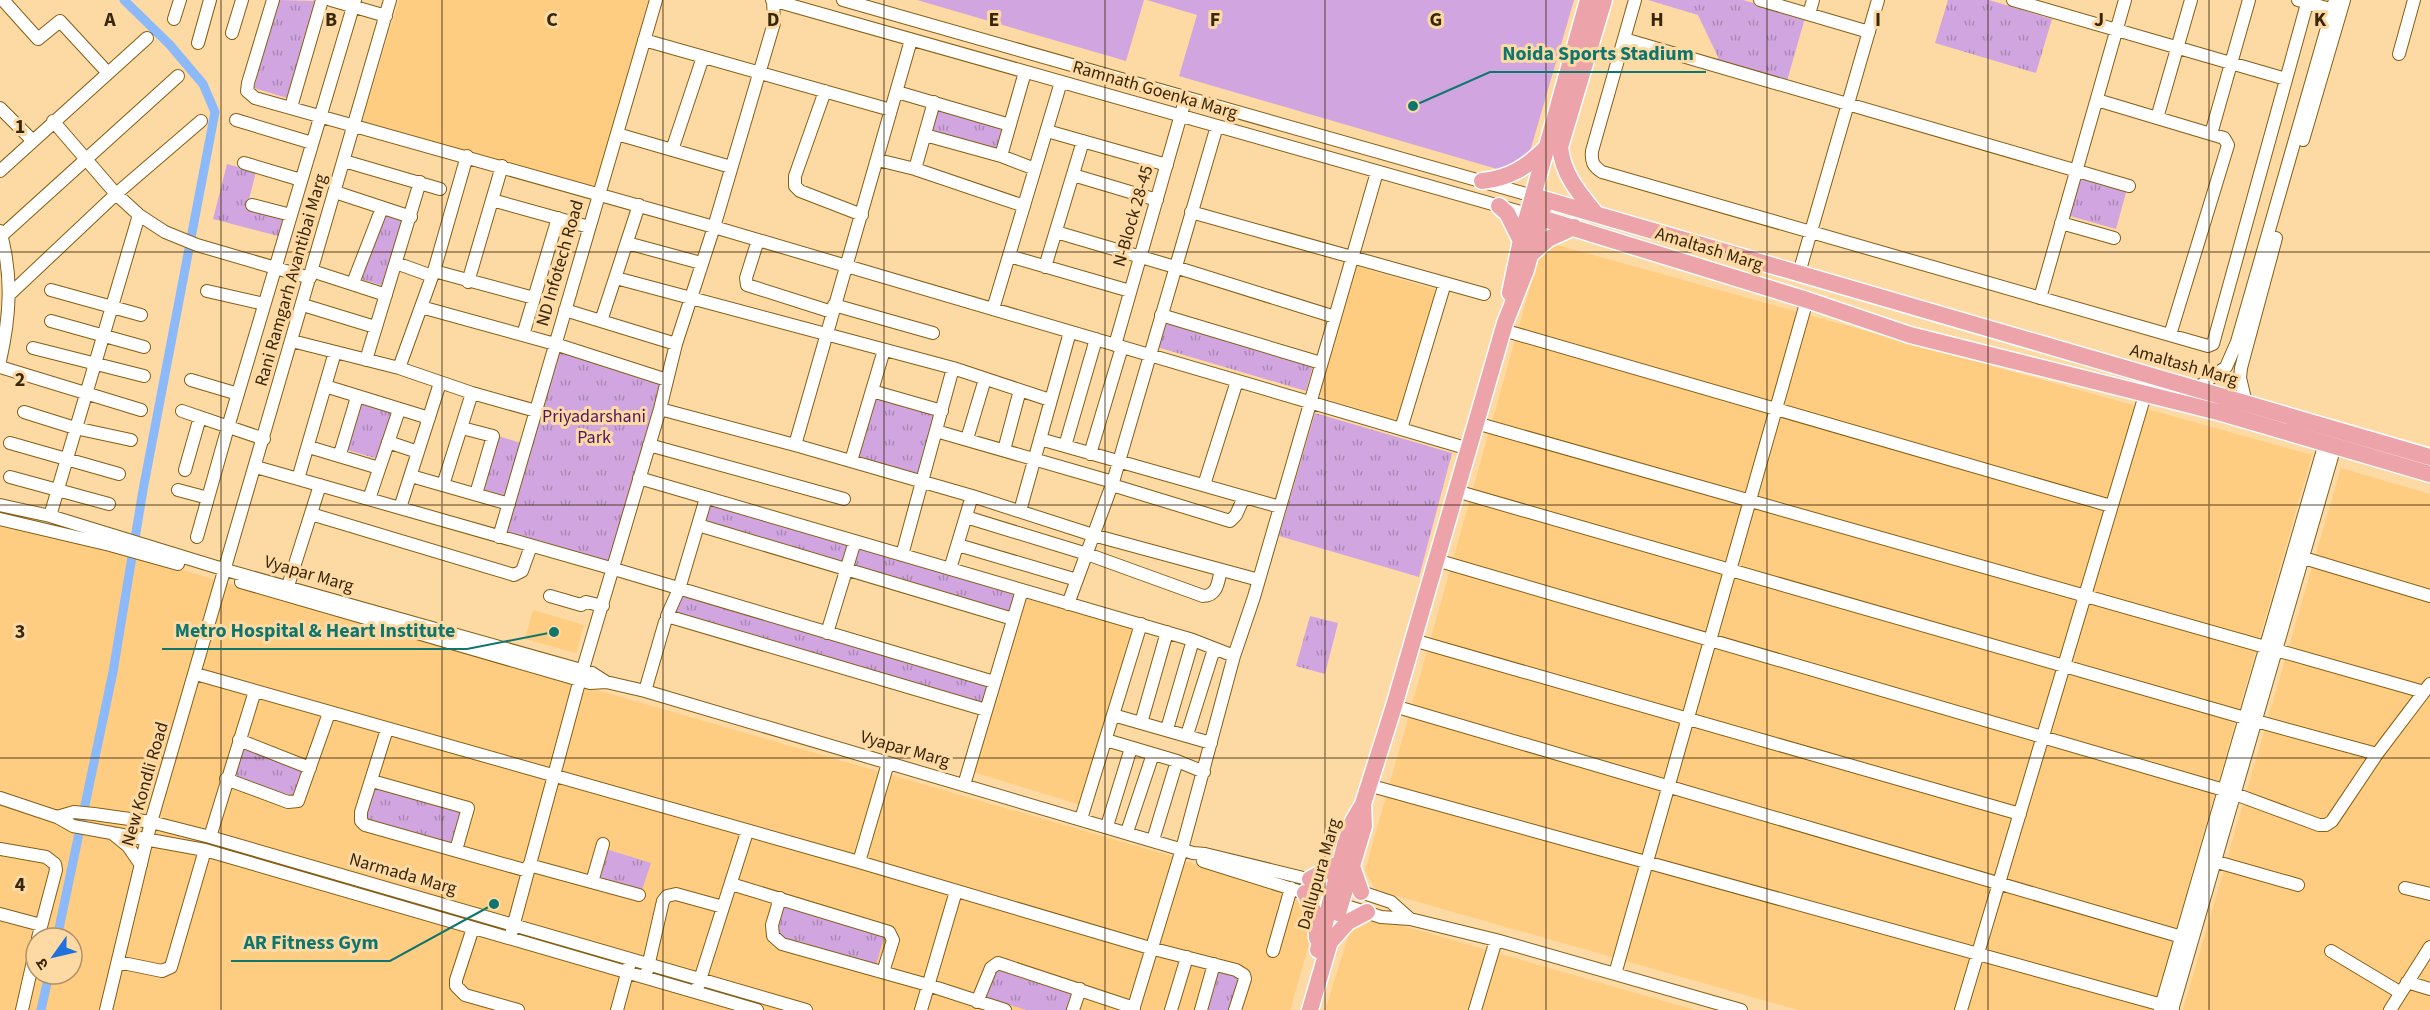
<svg xmlns="http://www.w3.org/2000/svg" width="2430" height="1010" viewBox="0 0 2430 1010" font-family="'Source Sans 3','Noto Sans Devanagari',sans-serif">
<style>
.built{fill:#fecd81;fill-rule:evenodd}
.grass{fill:#d1a6e0}
.park{fill:url(#park-tufts)}
.lines{fill:none;stroke-linecap:round;stroke-linejoin:round}
.canal{stroke:#8cb9fa;stroke-width:9}
.minor-casing{stroke:#865e14;stroke-width:14}
.major-casing{stroke:#fff;stroke-width:19}
.minor{stroke:#fff;stroke-width:12}
.major{stroke:#eca3a9;stroke-width:16}
.grid{fill:none;stroke:#38270a;stroke-width:1.5;stroke-opacity:0.55}
.labels{text-anchor:middle;dominant-baseline:central;stroke-width:6;stroke-linejoin:round;paint-order:stroke}
.street-label{font-size:18px;fill:#38270a;stroke:#fdd9a4}
.park-label{font-size:18px;fill:#501461;stroke:#fdd9a4}
.grid-label{font-size:20px;text-anchor:middle;font-weight:bold;fill:#38270a;stroke:#fdd9a4;stroke-width:6;stroke-linejoin:round;paint-order:stroke}
.leader{fill:none;stroke:#0f766e;stroke-width:2}
.callout-dot{fill:#0f766e;stroke:#fdd9a4;stroke-width:2}
.callout-label{font-size:20px;text-anchor:middle;font-weight:bold;fill:#0f766e;stroke:#fdd9a4;stroke-width:6;stroke-linejoin:round;paint-order:stroke}
</style>
<defs>
<pattern id="park-tufts" width="24" height="20" patternUnits="userSpaceOnUse" patternTransform="scale(1.5)"><rect width="24" height="20" fill="#d1a6e0"/><path d="M3 7l-1-3M5 7V3M7 7l1-3M15 17l-1-3M17 17v-4M19 17l1-3" fill="none" stroke="#ab87b4"/></pattern>
</defs>
<rect width="100%" height="100%" fill="#fdd9a4"/>
<!-- built -->
<path class="built" d="M399,0H649L595,187L362,121Z
M1543,241L2312,455L2153,1010H1798L1376,890L1365,871Z
M1357,266L1436,290L1397,420L1319,397Z
M2341,468L2430,494V1010H2183Z
M0,514L209,578L1168,855L1305,901L1316,921L1290,1010H0ZM36,938H72V974H36Z
M1026,596L1134,629L1081,805L973,772Z
M533,610L584,625L576,653L525,639Z
M1372,917L1695,1010H1325L1350,931Z"/>
<!-- grass -->
<path class="grass" d="M917,0H1144L1126,61Z
M1147,0H1574L1531,148C1523,164 1514,166 1497,169L1179,76L1197,15Z"/>
<!-- park -->
<path class="park" d="M278,0L318,1L290,99L254,88Z
M1648,0H1743L1805,18L1787,81L1717,61L1718,57L1698,15Z
M1948,0H1989L2052,19L2036,73L1935,43Z
M937,107L1006,127L998,153L929,133Z
M227,164L256,172L247,207L283,217L278,236L213,219Z
M2081,177L2127,189L2116,229L2070,216Z
M380,204L410,213L387,287L357,278Z
M1164,322L1313,366L1306,391L1157,347Z
M560,347L663,383L610,563L507,533Z
M361,396L394,406L378,459L344,449Z
M876,396L936,415L918,475L858,456Z
M1315,413L1452,453L1419,577L1279,536Z
M495,435L524,444L509,497L479,489Z
M708,502L849,543L843,564L702,523Z
M858,546L1016,592L1011,613L852,567Z
M681,594L989,684L983,705L675,615Z
M1310,616L1338,623L1325,674L1296,666Z
M241,745L306,765L297,797L231,777Z
M374,784L463,812L453,846L364,818Z
M603,848L651,863L641,893L594,878Z
M784,904L885,934L876,965L775,936Z
M994,967L1075,991L1069,1010H1026L985,997Z
M1215,970L1241,978L1232,1010H1204Z"/>
<g class="lines">
<!-- canal -->
<path class="canal" d="M57,938L113,672L143,490L215,112L203,84L170,45L124,0
M41,1010L49,974"/>
<!-- minor casing -->
<g class="minor-casing">
<path id="minor" d="M3,0L38,39L60,21L108,73
M273,0L248,83L247,91L255,98L714,227L1469,449
M331,0L386,16
M772,0L1528,214
M843,0L1533,196
M1635,0L1592,151C1591,162 1593,166 1602,172L2208,346L2213,344L2308,0
M1760,0L1869,32
M2013,0L2286,79
M2298,0L2337,11
M1809,14L1813,0
M174,19L180,0
M232,33L242,0
M1624,39L2129,186
M644,40L891,110
M198,43L210,0
M2399,54L2414,0
M825,91L795,176V186L800,191L862,215
M897,92L1010,125
M2097,100L2224,138L2228,145L2170,335
M291,107L322,0
M0,108L32,140
M2157,118L2191,0
M236,120L312,143
M53,121L116,194L139,215L165,232L197,245L310,278
M1047,131L1167,165
M617,134L731,167
M2211,134L2249,0
M925,135L1001,156L1035,169
M2303,140L2344,0
M672,150L703,57
M1001,156L1025,72
M878,160L915,169L1024,206
M344,161L440,189
M244,163L301,180
M915,169L934,102
M0,171L147,38
M1073,175L1157,200
M335,192L411,217
M492,200L589,227
M252,205L291,215
M1191,212L1484,294
M2061,223L2114,238
M0,231C13,275 10,317 0,361
M1056,232L1175,267L1335,317
M0,237L178,76
M758,240L746,278L747,285L832,312
M627,243L701,263
M1009,256L1130,291
M396,263L432,276
M1045,267L1083,141
M312,271L386,295
M434,271L534,298
M1799,273L1878,0
M616,278L953,368L1050,400
M468,282L502,166
M353,283L382,208
M51,290L141,315
M207,291L264,304
M10,294L116,194L201,121
M2040,298L2125,0
M303,305L375,327
M834,305L933,333
M421,307L555,344L667,380
M993,309L1061,82
M565,310L676,344
M1161,315L1321,363
M51,321L144,347
M601,321L639,205
M1503,330L2111,506
M523,335L558,218
M292,341L399,368L472,393L536,411
M1115,345L1186,97
M33,348L144,376
M366,360L420,182
M0,367L141,410
M399,368L434,271L467,156
M191,380L238,394
M325,386L429,418
M2197,388L2226,367L2237,342L2335,0
M872,391L942,411
M2246,403L2240,378L2241,368L2276,238
M660,409L795,445L972,496L1093,535L1259,580
M182,411L264,439
M24,412L75,428L131,440
M1476,423L2424,692
M462,428L493,436L476,494
M1401,429L1445,283
M936,431L1113,482
M967,439L985,379
M1040,439L1280,507
M388,442L418,452
M10,443L119,474
M649,445L844,499
M795,445L911,40
M1065,446L1096,339
M309,447L379,468
M1004,450L1020,390
M340,454L357,397
M1090,454L1122,347
M851,461L884,350
M256,467L614,569L994,682
M185,470L200,417
M411,476L509,504
M10,477L109,504
M639,478L1193,640L1234,656
M298,479L335,352
M443,485L472,393
M1112,485L1230,521L1236,515L1244,497
M1204,485L1237,381
M178,490L208,498
M1456,491L2245,718L2377,754
M706,498L679,589L667,616L986,710
M369,499L399,410
M0,505L50,516L226,570L592,673L606,682L645,691L1193,853L1205,854L1361,892L1391,902L1410,919
M400,508L440,383
M1020,511L1070,332
M311,514L514,575L522,571L531,546
M50,516L139,215
M966,517L1087,554L1203,596C1218,596 1218,581 1221,570
M0,519L110,545L178,564
M698,525L1013,619
M197,537L228,427L355,0
M499,537L656,0
M958,545L1077,580
M902,555L953,368
M2297,556L2430,596
M1436,560L2224,790L2319,825H2326L2332,821L2377,754L2430,684
M950,569L972,496
M241,582L590,683L606,682
M288,586L320,485
M550,596L581,605L586,602L603,606
M1068,604L1113,482L1217,126
M827,633L855,541
M1413,640L2020,814
M196,674L859,862L1150,948L1236,970L1244,975L1245,979L1235,1010
M645,691L665,622
M1394,706L2192,940
M1113,715L1211,743
M1141,723L1167,632
M387,729L361,812V821L365,825L528,871
M1167,729L1193,640
M1187,735L1214,649
M239,740L310,768
M1106,740L1177,761L1204,772
M226,779L288,802L298,801L329,713
M372,781L468,808L456,850
M964,785L1022,590
M1368,785L2173,1008
M0,798L57,817L73,826L205,850L757,1010
M57,817L74,812L94,814L151,822L210,837L806,1010
M1081,819L1141,624
M1107,826L1131,748
M1127,832L1153,754
M112,833L128,846L141,865
M210,837L255,691
M1153,840L1177,761
M0,849L46,857L55,864L56,870L38,938
M2210,860L2298,885
M1203,861L1381,917L1410,919L1496,940L1741,1010
M859,862L888,763
M529,865L639,895
M592,882L603,844
M731,884L889,932L893,940L883,972
M2405,888L2430,894
M780,898L772,925L773,936L782,944L928,985L1005,1010
M0,914L41,925
M473,928L456,980V986L465,995L518,1010
M510,938L580,679L660,409L676,344L714,227L774,23L773,0
M1273,951L1291,888
M2331,951L2401,993
M118,962L162,971L171,967L205,850
M647,971L663,901L667,896L676,894L723,907
M1615,974L1807,300
M2407,982L2430,989
M698,986L747,832
M977,1002L991,968L998,963L1134,1008
M22,1010L36,948
M106,1010L151,822L390,0
M617,1010L629,966
M921,1010L956,891
M1073,1010L1080,989
M1133,1010L1182,849L1234,656L1254,597L1377,172
M1171,1010L1187,957
M1201,1010L1214,964
M1475,1010L1496,940
M1961,1010L2145,395
M2160,1010L2325,443
M2172,1010L2335,446
M2390,1010L2430,947"/>
</g>
<!-- major casing -->
<g class="major-casing">
<path id="major" d="M1482,181C1510,178 1527,167 1546,148
M1533,196L2430,457
M1499,206L1507,213L1521,241
M1528,214L1807,300L1910,335L2218,412L2430,474
M1596,214C1579,193 1563,175 1560,147L1604,0
M1530,255L1548,239L1574,227
M1510,293L1522,235L1588,0
M1352,866L1361,892
M1310,879L1340,863
M1305,893L1316,917L1317,938
M1338,913L1364,826L1363,804
M1330,942L1348,922L1367,912
M1318,950L1345,845L1353,821L1363,804L1394,706L1505,323L1526,270L1543,208
M1310,1010L1331,938"/>
</g>
<!-- minor -->
<use href="#minor" class="minor"/>
<!-- major -->
<use href="#major" class="major"/>
</g>
<!-- grid -->
<path class="grid" d="M221,0V1010M442,0V1010M663,0V1010M884,0V1010M1105,0V1010M1325,0V1010M1546,0V1010M1767,0V1010M1988,0V1010M2209,0V1010M0,252H2430M0,505H2430M0,758H2430"/>
<g class="labels">
<!-- street labels -->
<g class="street-label">
<text transform="translate(1155 90) rotate(16)">Ramnath Goenka Marg</text>
<text transform="translate(1133 216) rotate(-74)">N-Block 28-45</text>
<text transform="translate(1709 249) rotate(17)">Amaltash Marg</text>
<text transform="translate(560 263) rotate(-74)">ND Infotech Road</text>
<text transform="translate(291 280) rotate(-74)">Rani Ramgarh Avantibai Marg</text>
<text transform="translate(2184 365) rotate(16)">Amaltash Marg</text>
<text transform="translate(309 574) rotate(16)">Vyapar Marg</text>
<text transform="translate(905 749) rotate(16)">Vyapar Marg</text>
<text transform="translate(145 784) rotate(-74)">New Kondli Road</text>
<text transform="translate(403 874) rotate(16)">Narmada Marg</text>
<text transform="translate(1319 874) rotate(-74)">Dallupura Marg</text>
</g>
<!-- park labels -->
<g class="park-label">
<text x="594" y="416">Priyadarshani<tspan x="594" dy="21">Park</tspan></text>
</g>
</g>
<g class="grid-label">
<text x="110" y="26">A</text>
<text x="331" y="26">B</text>
<text x="552" y="26">C</text>
<text x="773" y="26">D</text>
<text x="994" y="26">E</text>
<text x="1215" y="26">F</text>
<text x="1436" y="26">G</text>
<text x="1657" y="26">H</text>
<text x="1878" y="26">I</text>
<text x="2099" y="26">J</text>
<text x="2320" y="26">K</text>
<text x="20" y="133">1</text>
<text x="20" y="386">2</text>
<text x="20" y="638">3</text>
<text x="20" y="891">4</text>
</g>
<!-- callouts -->
<path class="leader" d="M1413 106L1490 72H1706M554 632L467 649H162M494 904L390 961H231"/>
<g class="callout-dot">
<circle cx="1413" cy="106" r="6"/>
<circle cx="554" cy="632" r="6"/>
<circle cx="494" cy="904" r="6"/>
</g>
<g class="callout-label">
<text x="1598" y="60">Noida Sports Stadium</text>
<text x="315" y="637">Metro Hospital &amp; Heart Institute</text>
<text x="311" y="949">AR Fitness Gym</text>
</g>
<!-- north arrow -->
<g transform="translate(54 956) rotate(236)"><circle r="28" fill="#fdd9a4" stroke="#ae9266" stroke-width="1.5"/>
<path d="M0-4.5L10 22L0 15L-10 22Z" fill="#2071db"/>
<text y="-9" font-size="16" font-weight="bold" text-anchor="middle" fill="#38270a">उ</text>
</g>
</svg>
